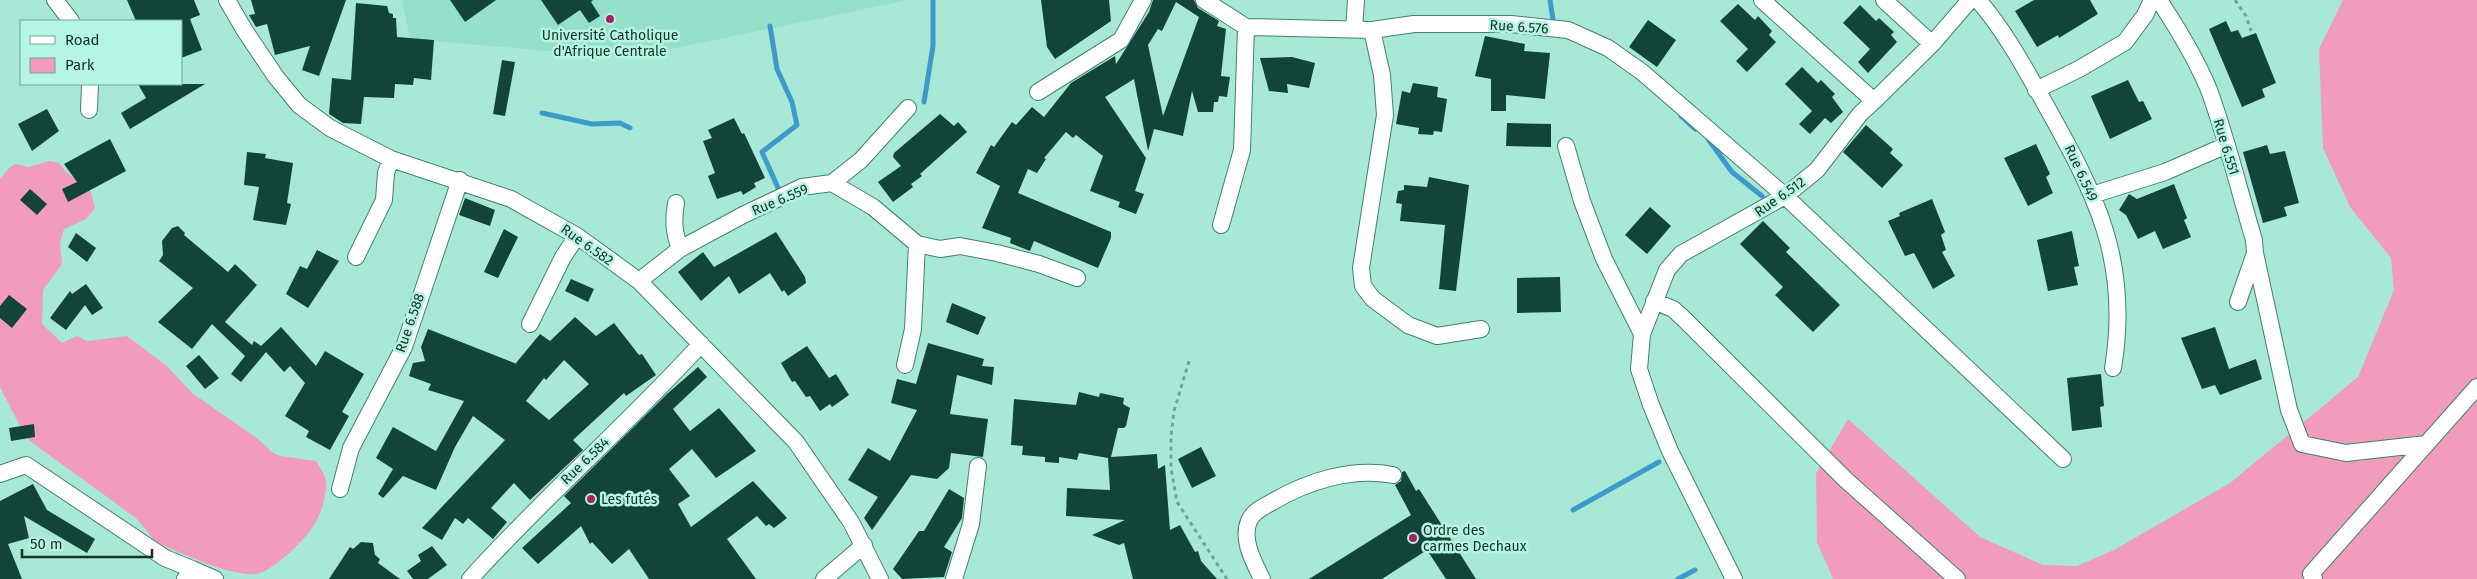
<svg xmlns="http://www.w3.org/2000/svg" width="2477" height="579" viewBox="0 0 2477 579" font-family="'Fira Sans',sans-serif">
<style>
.built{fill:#96e0cb}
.green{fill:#f19cbd}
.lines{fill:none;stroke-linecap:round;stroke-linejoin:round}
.stream{stroke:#3d9aca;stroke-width:5}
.building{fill:#134439;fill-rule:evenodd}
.minor-casing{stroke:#428070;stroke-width:18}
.path{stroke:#72a496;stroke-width:3;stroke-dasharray:4 4;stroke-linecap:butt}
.minor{stroke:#fff;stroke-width:16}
.poi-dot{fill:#a71f66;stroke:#b5f5e3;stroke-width:2}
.labels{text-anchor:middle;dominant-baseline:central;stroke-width:5;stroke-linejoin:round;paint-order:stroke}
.street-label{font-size:14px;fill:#163029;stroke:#b5f5e3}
.poi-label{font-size:14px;fill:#163029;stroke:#b5f5e3;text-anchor:start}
</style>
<rect width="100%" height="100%" fill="#a8e8d6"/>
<!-- built -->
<path class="built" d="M402,0H908L628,58L410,39Z"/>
<!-- green -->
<path class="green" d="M2343,0H2477V579H1833L1817,542L1816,474L1848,419L1980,537L2043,565L2077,566L2114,550L2230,483L2358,377L2394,290L2391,258L2350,207L2323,148L2319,49Z
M49,161L59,163L66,172L91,192L95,208L86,219L64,229L60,243L62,264L43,290L42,324L62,343L77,336L87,341L127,336L167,366L192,393L258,439L272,452L280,456L316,461C319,467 326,475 326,482C327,496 321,513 314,525C305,540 272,572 256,574C228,576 190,556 164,546L154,540L136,518L30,441L21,428L0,387V179L10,167L16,164L29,167Z"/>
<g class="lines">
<!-- stream -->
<path class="stream" d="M1550,0L1554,26
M770,26L777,69L792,102L797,125L762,152L779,190
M924,102L933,46V0
M542,113L592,124L620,123L630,128
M1681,116L1695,129
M1708,139L1732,172L1762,196
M1573,510L1659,462
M1678,579L1695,570"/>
</g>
<!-- building -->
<path class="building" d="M127,0H194L200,15L190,19L202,50L181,58V21H136Z
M251,0H346L319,76L302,70L310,46L275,55L267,24L256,27L249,15L255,14Z
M450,0H496L465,22Z
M541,0H593L591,2L600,16L589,23L580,10L558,25Z
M1041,0H1109L1111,21L1055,59L1047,47Z
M1153,0H1194L1198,8L1219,21L1217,26L1226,29L1221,76L1230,77L1227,97L1219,96L1218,102H1214L1213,112H1198L1192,91L1183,136L1154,129L1148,151L1134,79L1105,97L1146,158L1135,191L1144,194L1136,214L1118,207L1120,202L1090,191L1103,156L1076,135L1073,138L1066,132L1044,158L1046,159L1037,173L1028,169L1018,193L1111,232V238L1098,268L1034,241L1030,251L1010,243L1011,238L982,228L1000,186L976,173L991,145L994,147L1012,122L1016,125L1032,107L1044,117L1071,83L1115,56L1116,64L1149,12ZM1176,2L1199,17L1163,116L1148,45L1158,29L1162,31Z
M2034,0H2090L2098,14L2059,38L2058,35L2037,47L2015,11Z
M356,3L387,6L389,13L393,14V18H396L397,37L434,40L431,80L414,78L413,85L395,84L394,98L364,97L361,124L343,123L329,114L332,78L351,80Z
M1738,4L1755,20L1758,16L1772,31L1769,35L1776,42L1747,72L1736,61L1748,49L1720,21Z
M1860,5L1876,21L1879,18L1894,32L1891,35L1897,42L1868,73L1858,62L1870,49L1843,23Z
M1648,20L1676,40L1657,67L1629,47Z
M2226,21L2231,32L2238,30L2242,38L2256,33L2276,83L2262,89L2265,97L2242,107L2209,29Z
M1485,36L1525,44L1524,51L1550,53L1545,99L1506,95V111H1491V79L1475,76Z
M1292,57L1315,63L1309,88L1287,84L1288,93L1269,91L1260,58Z
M502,60L515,62L505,116L493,114Z
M1802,67L1818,83L1821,80L1835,94L1832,97L1843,112L1831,123L1825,118L1810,134L1799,124L1812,111L1785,84Z
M2128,80L2139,102L2143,101L2152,119L2110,139L2091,96Z
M1413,83L1438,87L1437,97L1447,99L1442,132L1434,131L1433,135L1418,134L1419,128L1396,124L1402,91L1410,93Z
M138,84H205L130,129L121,113L146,98Z
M47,109L59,131L32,151L18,124Z
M940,114L954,126L958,122L967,132L920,174L922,176L911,184L913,187L893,202L878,182L901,166L893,157L894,153Z
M734,118L742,134L744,133L765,178L754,183L756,187L743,195L741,191L717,199L708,176L715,173L703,141L712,138L708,130Z
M1507,123L1551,124V147L1506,146Z
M1866,125L1893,149L1890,153L1903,165L1882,188L1843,152Z
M110,139L126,171L68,202L62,189L77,182L64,164Z
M2036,144L2050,174L2046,177L2053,193L2028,206L2004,158Z
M2267,145L2270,154L2285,151L2299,203L2284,207L2287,216L2263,223L2243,152Z
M247,152L266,154L265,158L293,163L287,203L291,204L286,225L253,220L259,187L244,185Z
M1429,177L1469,185L1456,291L1439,289L1445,225L1400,221L1402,204L1396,203L1398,191L1404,190V185L1427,187Z
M2174,184L2187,218L2184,220L2191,237L2163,249L2155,231L2138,239L2126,215L2119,210L2129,194L2137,199Z
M30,189L47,204L37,215L20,200Z
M465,198L495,210L490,226L459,215Z
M1932,199L1945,232L1941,235L1946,250L1942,252L1955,276L1933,289L1914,253L1905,256L1888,221L1900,216L1899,213Z
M1650,207L1671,226L1647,254L1625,235Z
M1763,221L1790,248L1786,252L1840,305L1813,332L1775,295L1783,287L1740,244Z
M178,226L185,233L184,235L228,272L235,264L257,285L218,330L212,324L192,349L158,322L193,288L159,261L163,255L162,241L172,228Z
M504,229L518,237L498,278L484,272Z
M2072,231L2079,266L2074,267L2078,285L2048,291L2037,240Z
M776,232L805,277L806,283L788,296L784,290L782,292L770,273L739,294L729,276L701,301L678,272L703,252L714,267Z
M76,233L96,248L87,262L68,247Z
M317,250L339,261L308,308L286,294L300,266L307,269Z
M1560,277L1561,312L1517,313V278Z
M571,279L594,289L588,302L565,291Z
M86,284L103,308L92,315L85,305L66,330L50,318L70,291L72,294Z
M9,295L27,309L12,328L0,318V306Z
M952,303L986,317L978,335L946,322Z
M575,317L596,336L614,323L639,355L642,354L656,375L626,396L624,393L573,440L583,450L530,500L514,483L491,508L507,522L493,539L468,518L463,524L455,518L442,540L422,528L505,440L473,416L455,447L436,490L403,476L383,498L378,494L393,469L376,458L393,427L436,451L464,401L428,390L431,384L409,376L413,363L425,361L421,347L428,329L517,364L516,363L540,334L550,341ZM564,360L589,384L549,420L526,401L544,378L546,380Z
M225,322L252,345L254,341L261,346L281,327L316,366L325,351L364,374L342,412L349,416L330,450L306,437L309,431L285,416L305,383L290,366L284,372L266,352L241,382L231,374L245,356L218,330Z
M2215,327L2229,369L2256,359L2262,379L2220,395L2215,385L2202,389L2181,338Z
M928,343L984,359L982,366L994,367L992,385L957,375L950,414L988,419L983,457L951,453L949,468L937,479L911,475L872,530L864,518L878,497L848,480L868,448L890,461L917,410L891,403L897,379L916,384Z
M807,346L829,378L836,374L849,395L832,407L830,404L820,411L810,396L806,397L795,381L792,382L781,363Z
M199,355L219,378L205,389L186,366Z
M698,367L707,377L673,409L690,431L719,408L756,451L716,478L692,449L669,469L690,496L678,504L691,527L753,481L787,518L774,528L769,524L766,526L757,516L727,539L756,579H649L629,549L612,564L592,542L590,544L581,526L538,564L522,548L571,503L564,496L668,393Z
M2101,374L2104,406L2100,407L2102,427L2072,431L2067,378Z
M1079,392L1099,397L1100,393L1124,398L1123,404L1130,408L1126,426L1124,428H1118L1111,457L1157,454L1158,469L1165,465L1170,530L1180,525L1195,552L1198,551L1201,561L1217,579H1133L1124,543L1119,545L1092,535L1125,520L1066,516L1067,488L1110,490L1108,458L1079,453L1077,460L1059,457V463L1045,462V457L1022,455L1023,446L1011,445L1014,399L1076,405Z
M34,424L35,437L11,441L9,428Z
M1201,447L1216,476L1192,488L1178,459Z
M1405,471L1416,491L1419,489L1476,579H1446L1427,550L1382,579H1309L1411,515L1395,485L1401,481L1402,472Z
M33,484L47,510L95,539L87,553L24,516L29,538L8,544L22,579H0V501Z
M949,489L964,498L962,518L944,547L952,552L944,577L902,579L893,569L919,531H924Z
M361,542L373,543L375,555L380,559L378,563L400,579H329L350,547L353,549Z
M432,546L447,565L428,579H413L407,571L421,561L418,555Z"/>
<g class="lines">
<!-- minor casing -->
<g class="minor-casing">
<path id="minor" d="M55,0L71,21
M227,0L245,31L276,77L299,105L330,128L391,159L511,199L577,236L639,281L796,442L851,522L880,579
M1204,0L1246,27L1372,30L1414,24H1511L1568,30L1608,48L1642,72L1785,196L2063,459
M1762,0L1874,101L1932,44L1970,0
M1884,0L1932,44
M1978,0C2005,31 2024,67 2044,102C2095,193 2131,260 2113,368
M2159,0C2178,29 2196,58 2209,90C2227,139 2239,190 2254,240L2255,253L2238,302
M1354,30L1356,0
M1372,30L1382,75L1385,115L1361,268L1363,286L1373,299L1408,325L1437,336L1481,329
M2036,90L2079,69L2125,42L2145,15L2152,0
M1038,92L1121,40L1143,0
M89,110L90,84
M1566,146L1582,201L1604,259L1642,334
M832,183L873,207L917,244L940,249L960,246L997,253L1039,264L1077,278
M2092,195L2165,172L2227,145
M676,203C673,221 674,233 680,249
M1221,225L1242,150L1246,27
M2255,253L2289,410L2302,444L2346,453L2426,444
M356,257L384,200L386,173L391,159
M639,281L680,249L743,215L802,187L832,183L861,160L908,108
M1654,301L1673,309L1683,318L1846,480L1957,579
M530,324L563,257L577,236
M905,365L913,329L917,244
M0,474L26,465L165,558L192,569
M340,489L351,448L404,347L460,180
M185,579L192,569L215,579
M470,579C544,497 627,425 701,344
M824,579L864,545
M954,579L971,524L978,466
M1262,579C1254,562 1241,540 1249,521C1253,511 1264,507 1272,502C1308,481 1352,467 1393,475
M1734,579L1670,451L1651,405L1639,369L1642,334L1667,270L1681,254L1785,196L1817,170L1860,114L1874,101
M2314,579L2311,574L2477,387"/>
</g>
<!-- path -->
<path class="path" d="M2235,0L2246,16L2251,31
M1189,361L1174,411L1171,436V468L1177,502L1227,579"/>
<!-- minor -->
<use href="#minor" class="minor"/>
</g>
<!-- markers -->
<g class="poi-dot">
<circle cx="610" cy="19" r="5"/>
<circle cx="591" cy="499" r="5"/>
<circle cx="1413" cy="538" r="5"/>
</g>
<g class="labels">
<!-- street labels -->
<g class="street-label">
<text transform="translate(1519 27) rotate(4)">Rue 6.576</text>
<text transform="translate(2226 147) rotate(73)">Rue 6.551</text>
<text transform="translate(2081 173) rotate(65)">Rue 6.549</text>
<text transform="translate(1780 197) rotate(-35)">Rue 6.512</text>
<text transform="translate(780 200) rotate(-23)">Rue 6.559</text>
<text transform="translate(587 245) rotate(35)">Rue 6.582</text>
<text transform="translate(410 323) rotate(-71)">Rue 6.588</text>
<text transform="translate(585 461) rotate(-44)">Rue 6.584</text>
</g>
<!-- poi labels -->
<g class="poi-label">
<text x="610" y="35" text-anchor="middle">Université Catholique<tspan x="610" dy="16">d'Afrique Centrale</tspan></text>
<text x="601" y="499">Les futés</text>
<text x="1423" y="530">Ordre des<tspan x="1423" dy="16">carmes Dechaux</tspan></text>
</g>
</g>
<!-- legend -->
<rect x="20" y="20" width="162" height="65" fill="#b5f5e3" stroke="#75a699"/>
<rect x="30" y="36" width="25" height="8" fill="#ffffff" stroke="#75a699"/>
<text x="65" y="45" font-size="15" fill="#163029">Road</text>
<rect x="30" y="58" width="25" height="15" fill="#f19cbd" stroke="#75a699"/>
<text x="65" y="70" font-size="15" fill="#163029">Park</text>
<!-- scale -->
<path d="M22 549v8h130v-8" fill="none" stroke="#163029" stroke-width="2.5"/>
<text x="30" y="549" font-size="15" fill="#163029" stroke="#b5f5e3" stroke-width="4" paint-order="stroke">50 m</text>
</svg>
